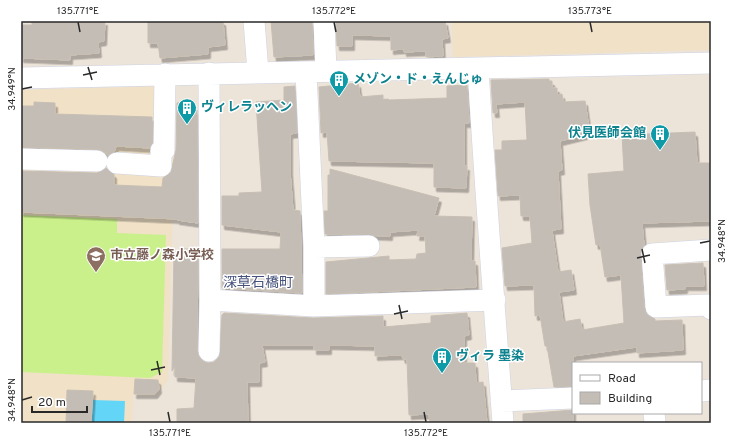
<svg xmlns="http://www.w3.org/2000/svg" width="732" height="444" viewBox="0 0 732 444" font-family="Overpass,'Noto Sans JP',sans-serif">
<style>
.education{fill:#f0e1c7}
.pitch{fill:#caf08b}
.water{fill:#63d6f7}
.building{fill:#c4bdb6;stroke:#c8bfb3;filter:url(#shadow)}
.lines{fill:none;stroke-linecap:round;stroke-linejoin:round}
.minor-casing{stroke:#ced3e3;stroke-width:22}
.minor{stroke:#fff;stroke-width:21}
.ticks{fill:none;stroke:#292929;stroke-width:1.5}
.labels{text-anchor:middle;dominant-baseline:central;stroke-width:3;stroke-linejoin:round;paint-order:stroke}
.culture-label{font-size:13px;font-weight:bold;fill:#0d838f;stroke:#fff;text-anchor:start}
.education-label{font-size:13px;font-weight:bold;fill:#785e54;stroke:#fff;text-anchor:start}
.neighbourhood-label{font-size:14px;fill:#46527c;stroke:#fff}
.neatline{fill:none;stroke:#292929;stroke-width:1.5}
.ticks-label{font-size:10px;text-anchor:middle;fill:#292929}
</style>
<defs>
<filter id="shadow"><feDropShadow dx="2.5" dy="4.5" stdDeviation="0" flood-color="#0004"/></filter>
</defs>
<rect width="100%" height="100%" fill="#ece3d9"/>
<!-- education -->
<path class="education" d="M452,21H711V50L453,57Z
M168,86L170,146L174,167L168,380L156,395H133L132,423H21V90Z"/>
<!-- pitch -->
<path class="pitch" d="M21,215L117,219V233L166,235L162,372L150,378L21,372Z"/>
<!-- water -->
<path class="water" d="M93,400L125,401L124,423H91Z"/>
<!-- building -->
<path class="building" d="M32,21H105L104,41L98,42L99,53L70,55V60L21,58V25H32Z
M148,21H223L225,45L208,47V54L160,58L158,43H148Z
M271,21H312L313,55L274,57Z
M336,21H445L448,38L442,39L443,56L426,57V51L404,52V49L391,50V36L352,35V46H337Z
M549,79V81H552V88H557V95L562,94L563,102L585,101L589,129L584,130L585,135L560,141L562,170L558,171L561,229L552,230L558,272L571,270L574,290L559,292L563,322L580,319L582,330L624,323L621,275L605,277L600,244L596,245L590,205L588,174L624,171L622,135L695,132L697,163H711V221L642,223L644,245L640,255L644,308L646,314L655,319V321L682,320L683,350L637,353V347L573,356V386L554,387L547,346H545L540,315L535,316L534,285L505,286L502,248L532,243L530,216H521L520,195L498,196L495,150H502V141L527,140L525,102L496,104L497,113H493L491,80Z
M358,83L360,97L383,95V100L388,99L389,100L447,98V86L467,85L469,123H464V166H467L466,188L434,187V163L329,161L327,132L321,133L319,87Z
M295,86L297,133L290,134V171L293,210L300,211L302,293L222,288V249H280L281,232L222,225V196H239V193L262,192L256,102L284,100V87Z
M34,102L55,103V114L152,117V143L150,148L116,146L115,151L108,156L104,151L97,149L21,147V106H34Z
M187,102V111L197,110L198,223L177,220V219L21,212V171L97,173L106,168L114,174V185L162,187L163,178L171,172L176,150L177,103Z
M330,169L439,198L434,216L472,217L471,261H475L476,287L326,294V262L389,256V260L416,259L417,254L426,253L425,236H417L418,230L390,232V236L325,234L324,211H328V175H330Z
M179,249H198L197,351L199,357L203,361L208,363L214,362L219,357L222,315L224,313L313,318L383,316V327L431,323V316L467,313L469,335L464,336V363H475L476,383L483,382L487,423H430L429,414L409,415L407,359H403L402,355L375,356V346L329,345V350H314V345H262L265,362L259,363V382H247L248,423H177V409L194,408L196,378L175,377V366L172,371L174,252H179Z
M703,263L704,286H685V289L667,290L665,265Z
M135,379L158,380L159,389L155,394H134Z
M67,390L93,391L91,423H66Z
M573,410V423H523V414Z"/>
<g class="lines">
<!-- minor casing -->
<g class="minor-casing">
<path id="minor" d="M254,21L258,72
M324,21L326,71
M478,68C485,186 494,305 503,423
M306,72L314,247V306
M209,73L210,300L314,306L495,300
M21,78L711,63
M21,159L97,161
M117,163L161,166V151L164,150L165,74
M314,247L369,246
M711,250L652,254L656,307L708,305L711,309
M209,351L210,300
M701,391L711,390
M501,401L573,398
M654,413L655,423"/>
</g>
<!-- minor -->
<use href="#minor" class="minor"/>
</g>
<!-- ticks -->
<path class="ticks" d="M78,22L80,32M334,22L336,32M590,22L592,32M88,67L92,80M83,75L97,72M22,89L32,87M700,243L710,241M642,249L645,263M637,258L650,255M399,305L402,319M394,314L408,311M157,361L160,375M151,370L165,367M22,400L32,397M168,412L170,422M424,412L426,422"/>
<!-- icons -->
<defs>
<g id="building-pin" transform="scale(1)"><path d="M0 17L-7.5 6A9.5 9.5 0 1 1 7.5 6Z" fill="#0f9aa8" stroke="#fff"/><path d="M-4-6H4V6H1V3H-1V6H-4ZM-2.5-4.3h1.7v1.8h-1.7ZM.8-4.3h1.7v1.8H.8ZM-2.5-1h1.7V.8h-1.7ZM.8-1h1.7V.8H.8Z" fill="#fff"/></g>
<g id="school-pin" transform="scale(1)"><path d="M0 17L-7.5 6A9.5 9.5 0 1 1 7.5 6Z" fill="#8d6e63" stroke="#fff"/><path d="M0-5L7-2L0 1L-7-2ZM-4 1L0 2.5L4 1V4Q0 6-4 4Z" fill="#fff"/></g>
</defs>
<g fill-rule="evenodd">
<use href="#building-pin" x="339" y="80"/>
<use href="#building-pin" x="187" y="108"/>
<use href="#building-pin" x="660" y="134"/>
<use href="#school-pin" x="96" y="256"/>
<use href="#building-pin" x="442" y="357"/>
</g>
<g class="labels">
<!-- culture labels -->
<g class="culture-label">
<text x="353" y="80">メゾン・ド・えんじゅ</text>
<text x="201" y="108">ヴィレラッヘン</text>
<text x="646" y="134" text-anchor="end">伏見医師会館</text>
<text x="456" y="357">ヴィラ 墨染</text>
</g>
<!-- education labels -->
<g class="education-label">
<text x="110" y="256">市立藤ノ森小学校</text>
</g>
<!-- neighbourhood labels -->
<g class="neighbourhood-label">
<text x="258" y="283">深草石橋町</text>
</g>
</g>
<!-- border -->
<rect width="732" height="444" fill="none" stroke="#ffffff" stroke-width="44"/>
<!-- legend -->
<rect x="572" y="362" width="130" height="52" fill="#ffffff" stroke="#a9a9a9"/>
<rect x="580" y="375" width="20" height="6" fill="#ffffff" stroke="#a9a9a9"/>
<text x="608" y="382" font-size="12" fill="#292929">Road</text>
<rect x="580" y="392" width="20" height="12" fill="#c4bdb6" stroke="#a9a9a9"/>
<text x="608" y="402" font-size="12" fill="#292929">Building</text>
<!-- scale -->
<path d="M32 406v6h55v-6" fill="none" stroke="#292929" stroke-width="2"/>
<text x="38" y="406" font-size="12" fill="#292929" stroke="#ffffff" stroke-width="3" paint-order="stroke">20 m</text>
<rect x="22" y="22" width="688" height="400" class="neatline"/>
<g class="ticks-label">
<text x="78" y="14">135.771°E</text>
<text x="334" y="14">135.772°E</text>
<text x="590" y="14">135.773°E</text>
<text transform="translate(11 89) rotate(-90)" y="4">34.949°N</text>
<text transform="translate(721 241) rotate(-90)" y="4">34.948°N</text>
<text transform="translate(11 400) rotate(-90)" y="4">34.948°N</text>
<text x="170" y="436">135.771°E</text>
<text x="426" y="436">135.772°E</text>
</g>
</svg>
